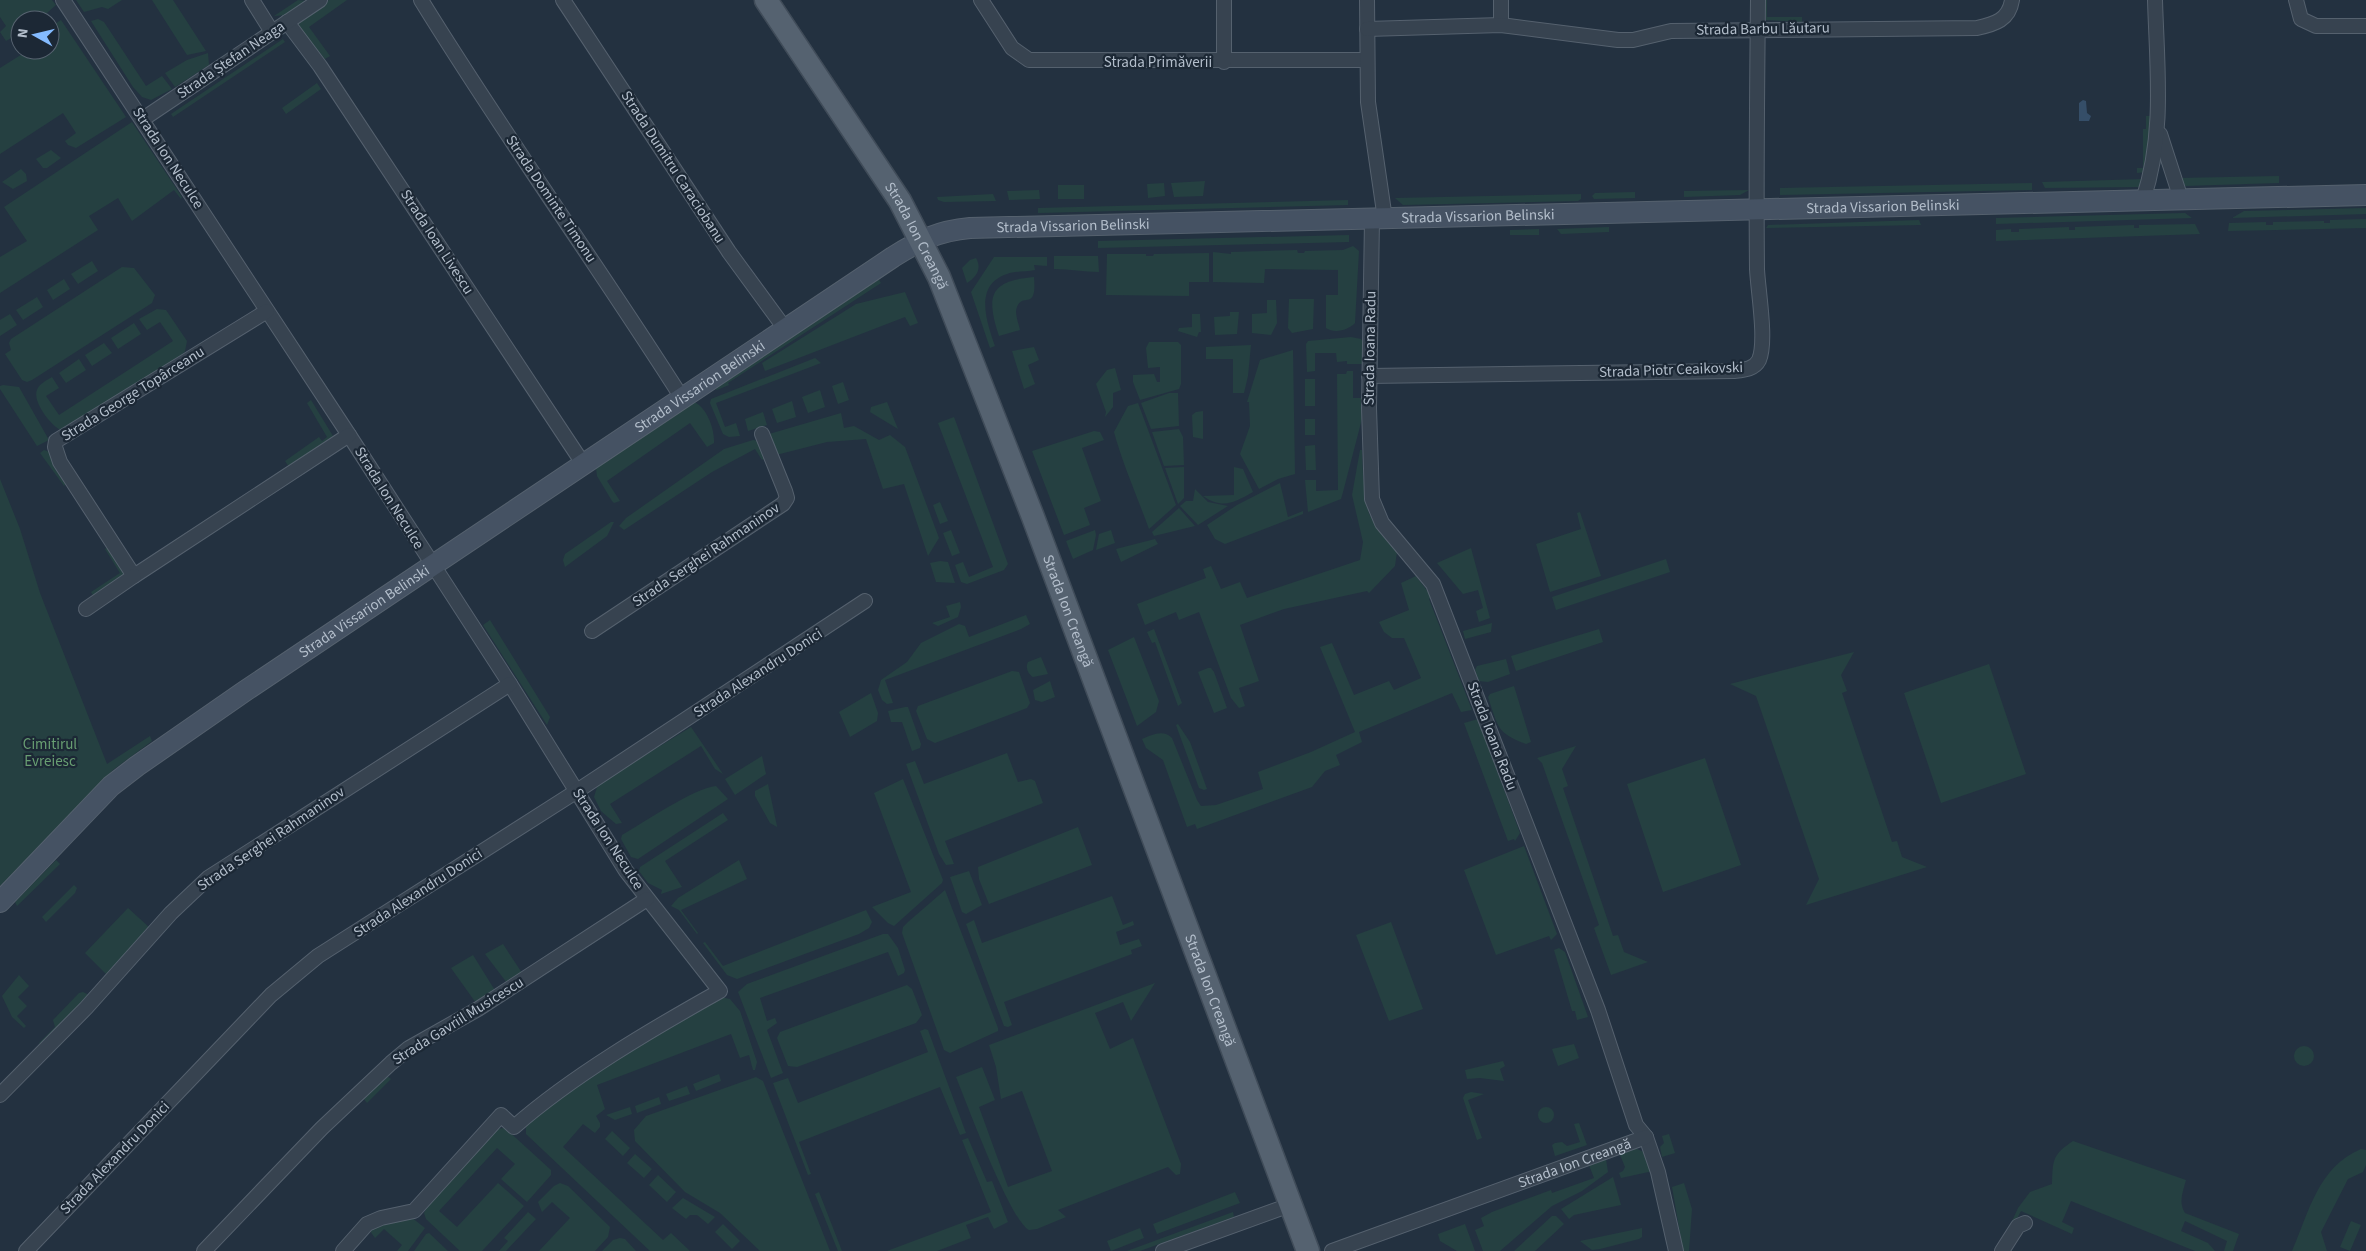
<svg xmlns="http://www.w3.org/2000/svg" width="2366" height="1251" viewBox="0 0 2366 1251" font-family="'Source Sans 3',sans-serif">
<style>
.green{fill:#254041}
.water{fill:#354e68}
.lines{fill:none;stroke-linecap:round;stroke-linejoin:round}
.minor-casing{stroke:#55616e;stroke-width:16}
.secondary-casing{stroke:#55616e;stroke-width:22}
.primary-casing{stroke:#404c59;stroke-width:25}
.minor{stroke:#374350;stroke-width:14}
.secondary{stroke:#455263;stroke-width:20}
.primary{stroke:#556270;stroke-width:22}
.labels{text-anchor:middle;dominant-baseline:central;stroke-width:4.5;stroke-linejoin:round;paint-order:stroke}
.street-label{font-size:15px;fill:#b3becb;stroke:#1c2835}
.park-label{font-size:15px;fill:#689e72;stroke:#1c2835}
</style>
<rect width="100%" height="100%" fill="#233140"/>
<!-- green -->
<path class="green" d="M0,0H52L56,5L39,20H20V33L6,41L0,32L6,26L0,17Z
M76,0H122L108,9L102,7L84,12Z
M152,0H173L206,51L187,55Z
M298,0L307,1L288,15L274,16Z
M329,0H347L309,27L330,56L325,59L300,31L299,23Z
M1764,0H1767V17H1802V22L1766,20Z
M98,19L104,22L108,28L146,86L162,76L172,89L151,100L142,97L133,87L91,21Z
M61,20L126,117L76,148L68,145L65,141L76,133L63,113L0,154V68L24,53L23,50H50V27Z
M283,39L285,42L173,117L171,114Z
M208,53L209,65L175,87L165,73L187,60Z
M317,83L321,89L286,114L282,108Z
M2146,116H2152L2147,172L2137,173V168H2143V129H2146Z
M132,122L182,197L181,199L174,190L132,221L118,198L89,216L98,230L0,293V257L27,241L4,207Z
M51,150L61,158L47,168H43L36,159Z
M21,169L26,174L27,181L13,189L2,182Z
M2279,176V183L2184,186L2178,178Z
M2145,179L2141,187L2045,188L2042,182Z
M1205,181L1203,196L1174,197L1171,183Z
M1164,183L1165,196L1148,198L1147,184Z
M2032,183V190L1780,195V188Z
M1058,185H1084V199H1058Z
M1039,190L1040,199L1009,200L1007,191Z
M1749,190L1740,195L1684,197V191Z
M1635,192V198L1594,199L1592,196L1595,193Z
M993,194L996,201L944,202L938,200L937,197Z
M1581,194V199L1578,201L1403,205L1395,198Z
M1348,200V205L1038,213V208Z
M2366,208V214L2232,218L2244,211Z
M2185,213L2192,218L1996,224V218Z
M2366,219V228L2228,231L2229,223L2266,222V225H2273V222L2324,221V223H2330V220Z
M1919,220L1921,225L1766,228L1768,225Z
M2195,224L2200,234L1996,241V230L2011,229V232H2019V229L2069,227V230H2075V227L2134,225V228H2139V225Z
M1609,227V232L1561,234L1557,229Z
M1539,229V235H1510V230Z
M1349,235V242L1098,248V241Z
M1353,246L1359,251L1355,323C1348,330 1335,334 1326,328V295H1338V270L1265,269L1264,283L1213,282V252L1231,254V252L1297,250L1298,253H1304L1305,251L1343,250Z
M1209,253V282H1189V296L1106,295L1107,254H1146V256H1153L1154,254Z
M1054,256H1098L1099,272C1084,272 1070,269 1054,269Z
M994,257H1047V266L1034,265L1035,270C1026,272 1015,271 1007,274C973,285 987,323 995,346L990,348L971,292Z
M976,258C982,268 977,277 967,283L962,268L970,260Z
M92,261L98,271L78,284L71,274Z
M122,267L134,268L155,295L152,303L32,380L27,382L22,380L5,354L11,350L9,343L11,339Z
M1034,277C1037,312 1023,292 1017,307C1014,313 1019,324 1020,330L999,336C986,296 989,281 1034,277Z
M878,278L881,283L728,383L729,385L717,390L714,388Z
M64,279L70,289L53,300L47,290Z
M905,292L918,323L910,326L905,317L765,371L762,363L856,304Z
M37,297L43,307L23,320L16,310Z
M1289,299H1314L1313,329L1292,333L1288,328Z
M1267,300H1276L1277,323L1271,335L1252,333V314L1267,313Z
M157,309L166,310L187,341L185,351L182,355L68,427L61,430C51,426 32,401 37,390C39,384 47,380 52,377L59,388L46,396L59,415L173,341L160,322L147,330L139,319Z
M1230,312H1239L1237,334L1215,335L1214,317L1230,316Z
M10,314L17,325L0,336V320Z
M1192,314H1200L1201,332H1199L1197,337L1178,331L1179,328L1192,327Z
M134,323L141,334L118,349L111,338Z
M1351,337L1361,339L1363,342V364H1347V361L1337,362L1336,353H1315V371L1307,372L1306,344L1308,341Z
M1149,342H1178L1181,345V384L1179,389L1140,400L1133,382V375L1154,374L1157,382H1160V367L1148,368L1146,348Z
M104,343L112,353L92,366L85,355Z
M1251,345L1248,376L1244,393H1233V359H1206V347Z
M1034,347L1039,360L1028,365L1035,384L1024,389L1012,351Z
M1293,350L1295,474L1278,479L1259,489L1240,454L1250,426L1249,402H1247L1260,360Z
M815,358L821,363L716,403L725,427L736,423L740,436L729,437L723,434L710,403L711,399Z
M79,359L86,370L66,383L59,373Z
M1115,368L1121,390L1113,393V407L1105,417L1106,412L1096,384L1107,370Z
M1347,371H1353V398H1362L1363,415L1343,492L1341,499L1308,512L1305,480H1316V491L1338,490L1337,374H1346Z
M1305,379H1315V406H1305Z
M843,382L849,400L838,404L832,386Z
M3,385L19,387L49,440L37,446L0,389V386Z
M820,390L825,407L808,413L802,397Z
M1169,393H1178L1179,426L1151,429L1141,403Z
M311,400L333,436L289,467L285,461L319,437L322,441L327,437L307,403Z
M792,401L796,417L777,423L772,409Z
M694,402C707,407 715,430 714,443L707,447L690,423L607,481L620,501L614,503L612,501L597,476L596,468Z
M887,402L898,429L870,412L871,407Z
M1138,403L1176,505L1149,529C1137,496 1123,465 1114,432L1128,406Z
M1203,411V439L1193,437L1192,415L1196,412Z
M763,412L767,425L748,431L745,419Z
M841,413L844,428L854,426L879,440L890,435L905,447L939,538L928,556L904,484L883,489L866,439L827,442L776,455L769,434Z
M954,417L1008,564L1004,570L967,584L961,582L955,565L963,562L969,577L993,567L938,423Z
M1305,419H1315V435H1305Z
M1179,429L1183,437L1184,465L1164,466L1152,432Z
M1094,431L1100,432L1104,440L1082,448L1101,501L1084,508L1090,525L1064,535L1032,451Z
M753,440L759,441L765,457L762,460L755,449L712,472L624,530L619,526L626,518L724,449Z
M1315,445L1316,470H1306L1305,446Z
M44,450L50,452L67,482L64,486L40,453Z
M1360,450H1362L1363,475L1369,514L1397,552L1395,566L1369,593L1367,591L1284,609L1240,625L1259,681L1239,688L1245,706L1239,708L1231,698L1199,612L1179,620L1176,612L1145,625L1137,604L1206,578L1203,569L1211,566L1221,589L1240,582L1247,598L1360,560L1363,542L1352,495Z
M1184,467V498L1178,504L1165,468Z
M1234,467L1243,469L1253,492C1235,502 1223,510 1203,496L1234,495Z
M0,479L20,529L40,593L107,764L150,736L152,741L113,770L0,886Z
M1280,483L1288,517L1303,511V514L1225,544L1215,539L1207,525L1237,505Z
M1195,489L1208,502L1228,506L1198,525L1180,506L1186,501H1193Z
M940,502L948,521L940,524L933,505Z
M1179,508L1195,526L1154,536L1152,532Z
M1580,512L1601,576L1550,592L1536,544L1581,529L1577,513Z
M611,522H614L607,536L565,567L563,560L565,554Z
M951,530L960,553L952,556L943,533Z
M1095,530L1096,535L1093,550L1073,559L1066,541Z
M1111,530L1115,543L1096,550L1099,534Z
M1155,539L1158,544L1121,562L1116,549Z
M109,546L125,574L94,597L91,592L120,573L105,549Z
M1471,548L1490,618L1479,622L1476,611L1483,608L1478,590L1463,594L1437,563Z
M1666,559L1670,572L1556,610L1552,597Z
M940,561L948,562L955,583L936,582L930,563Z
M1416,576L1432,597L1429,599L1472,710L1461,712L1452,693L1359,732L1362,742L1336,755L1340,765L1325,771L1312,787L1197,829L1195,824L1187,827L1163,760L1146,748L1142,739C1152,735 1163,729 1172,738L1197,800L1201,806L1216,805L1263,789L1258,772L1311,752L1355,732L1320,647L1332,643L1354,695L1389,681L1394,690L1421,678L1404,638H1392L1384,632L1379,622L1409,610L1401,583Z
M960,602L961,607L958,617L938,626L932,623L950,617L946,606Z
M1026,615L1030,624L1021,629L885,680L893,703L887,704L882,700L878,690L881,680L907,662L921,643L959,624L965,626L969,637Z
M490,620L550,717L547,725L483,625Z
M1492,623L1491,632L1465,639L1463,631Z
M1154,629L1182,703L1178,706L1155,642L1152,643L1147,632Z
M1599,629L1603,642L1516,671L1511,656Z
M1134,637L1159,701L1156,712L1137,726L1108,650Z
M1854,652L1841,675L1847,691L1842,693L1892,842L1897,841L1902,857L1927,867L1806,905L1819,879L1756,696L1730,684Z
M1041,657L1048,674L1033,677C1028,674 1025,667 1028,662Z
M1506,659L1510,674L1488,682L1479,681L1475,670L1477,666Z
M1989,664L2026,774L1941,803L1904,693Z
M1208,668H1211L1214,672L1227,708L1214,713L1198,672Z
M1012,671L1019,672L1030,703L1027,708L935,743L927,739L916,711L918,706Z
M1050,681L1055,697L1042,702L1035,700L1033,690Z
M1514,686L1531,742L1526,744C1496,733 1498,726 1488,697L1490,694Z
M871,693L878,713L877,721L850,737L839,712Z
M905,707H908L921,744L920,748L912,751L902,722H891L888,711Z
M1478,719L1520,833L1515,841L1514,839L1508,841L1464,723Z
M1178,724L1190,742L1207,789L1204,790L1199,788L1176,725Z
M691,727L723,774L715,769L701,746L610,804L622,823L616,824L601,811L594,797L598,784Z
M1576,746L1562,769L1568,786L1563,788L1613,936L1618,935L1624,952L1648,962L1611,975L1594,928L1599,925L1542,763L1537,758Z
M1007,753L1018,782L1031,779L1035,781L1043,803L945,841L954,864L946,865L939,854L906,764L915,761L924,784Z
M762,756L766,774L735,795L725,779Z
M1705,758L1741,865L1663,892L1627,784Z
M903,779L943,880L942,883L894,926L888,923L872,907L911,892L874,793Z
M768,784L777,826V827L770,823L755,796V791Z
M716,786L728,799L638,859L631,857L621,839L622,835C643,823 694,788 716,786Z
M723,813L728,820L665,861L682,887L661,894L662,890L648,883L639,871L640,867Z
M1078,827L1092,865L989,904L979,879L978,867Z
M1524,846L1557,934L1551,940L1549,936L1496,955L1464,870Z
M56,860L60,864L17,906L15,902Z
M739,860L747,879L681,910L698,933L697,934L679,910L671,906L678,898Z
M969,871L982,905L966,914L962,912L950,877Z
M74,885L77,888L75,893L46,922L42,917Z
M945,890L998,1028V1031L950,1053L944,1050L902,933L903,927L908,922Z
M1112,896L1123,925L1133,921L1134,925L1116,932L1120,945L1139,939L1142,946L1131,950L1132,954L1004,1002L1012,1025L1008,1027L1004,1026L966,924L974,920L982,943Z
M128,908L150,928L106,974L85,953Z
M866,910L872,922L869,928L859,934L737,979L727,975L703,943L705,942L723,966Z
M1391,922L1423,1009L1389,1021L1356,935Z
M883,934H888L898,948L905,970L904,973L898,976L888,952L760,998L767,1021L775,1018L777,1023L767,1030L783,1073L771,1078L740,997L738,992L747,984Z
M503,944L522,973L507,983L485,954Z
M1559,948L1565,952L1588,1017L1577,1020L1575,1011H1572L1554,950Z
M473,955L496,992L476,1003L451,968Z
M19,975L29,986L18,997L27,1006L17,1016L26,1026L24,1028L12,1017L2,996Z
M1155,983L1131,1021L1123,1002L1095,1013L1110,1049L1133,1038L1181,1164L1180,1174L1176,1175L1168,1167L1058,1210L1066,1217L1037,1229L1029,1230C1010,1220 967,1104 956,1077L982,1067L995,1100L979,1107L1008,1187L1052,1171L1022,1091L1001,1099L996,1067L989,1045Z
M907,985L912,989L922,1015L916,1023L797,1067L788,1066L777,1038L780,1032Z
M83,992L87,994V998L40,1044L39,1043L55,1027L53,1020L79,993Z
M721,997L730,999L740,1011L757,1062L755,1070H753L749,1055L740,1058L731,1034L597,1085L605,1109L596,1116L600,1123V1127L595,1133L583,1124L563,1147L663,1240L671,1233L690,1251H650L526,1134V1124L541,1109L654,1036Z
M925,1029L928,1030L966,1133L960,1135L940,1087L799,1142L811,1174L808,1175L773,1083L788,1078L798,1103L928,1052L920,1031Z
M1574,1044L1579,1058L1558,1066L1552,1049Z
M2294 1056a10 10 0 1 1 20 0a10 10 0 1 1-20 0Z
M1503,1061L1505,1066L1500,1069L1504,1081L1480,1078L1467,1079L1465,1070Z
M719,1074L721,1081L696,1091L693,1084Z
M386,1075L391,1079L367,1103L363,1098Z
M756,1077L763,1081L830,1251H760L720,1213L685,1192L635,1141L634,1130L646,1116Z
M687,1086L690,1094L669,1101L666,1094Z
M1471,1092L1484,1094L1468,1100L1482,1138L1477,1140L1463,1098L1465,1094Z
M659,1097L661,1104L637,1113L635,1106Z
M630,1107L632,1114L615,1120L606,1115Z
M1538 1115a8 8 0 1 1 16 0a8 8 0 1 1-16 0Z
M1579,1123L1587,1145L1555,1156L1552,1145L1555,1143L1562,1142L1567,1146L1580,1142L1574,1124Z
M505,1128L551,1170V1175L527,1202L501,1179L515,1164L497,1148L439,1211L457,1227L498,1183L524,1206L482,1251H460L426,1219L424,1213L436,1191L494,1129Z
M612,1131L630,1148L623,1156L605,1139Z
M1669,1134L1675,1153L1662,1157L1660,1147L1664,1143L1662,1136Z
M968,1138L987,1182L992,1181L1008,1222L994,1229L988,1217L966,1225L971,1238L937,1251H887L991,1212L962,1140Z
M2073,1141L2186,1180C2183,1192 2178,1202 2185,1213L2239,1234L2233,1251H2224L2227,1241L2185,1221L2181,1231L2208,1243L2215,1251H2195L2071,1201L2062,1222L2074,1228L2072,1234L2021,1211L2009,1234L2003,1241L2018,1208L2030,1192L2052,1184C2053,1160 2052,1155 2073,1141Z
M1635,1148L1646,1153L1653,1171L1621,1178L1619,1173L1623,1171L1625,1167L1620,1155Z
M2361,1149L2366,1150V1165L2363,1172L2348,1179L2321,1232L2327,1251H2292C2309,1212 2318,1167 2361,1149Z
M635,1154L652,1169L644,1178L627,1163Z
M1606,1159L1608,1172L1582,1191L1552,1206L1500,1251H1483L1475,1230L1484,1226L1481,1218L1492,1212L1551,1190L1552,1193L1594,1178L1589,1165Z
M658,1175L676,1192L667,1202L649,1185Z
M1613,1177L1621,1205L1574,1215L1569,1219L1561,1209Z
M560,1183L568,1186L610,1227L608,1237L595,1251H539L570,1218L552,1202L542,1212L538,1202L554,1186Z
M1684,1183L1692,1209L1689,1251H1683L1672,1187Z
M819,1192L842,1251H838L815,1194Z
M1235,1192L1240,1203L1157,1234L1153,1224Z
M683,1198L715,1217L708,1224L697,1215H690L686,1219L672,1208Z
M528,1212L536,1219L506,1251H499L508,1241L504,1238Z
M1233,1212L1234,1217L1140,1251H1127Z
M1552,1216H1556L1564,1224L1535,1251H1514Z
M411,1217L425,1228L408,1251H397L402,1245L384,1229L375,1238L370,1231L382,1221Z
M2351,1221L2361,1225L2350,1251L2340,1247Z
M723,1224L740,1241L732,1249L715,1232Z
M1465,1224L1475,1251H1457L1440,1241L1438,1234Z
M1140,1228L1144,1238L1111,1251L1107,1241Z
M1642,1228V1237L1639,1239L1600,1249L1592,1250L1580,1241Z
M429,1233L448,1251H414L426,1234Z
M620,1238L625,1239L636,1251H602L613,1240Z"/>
<!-- water -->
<path class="water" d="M2083,100L2086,101L2087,113L2091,116L2089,121H2079V103Z"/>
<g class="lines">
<!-- minor casing -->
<g class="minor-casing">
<g id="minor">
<path d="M63,0L349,435L510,684L626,871L720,991C652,1029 572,1076 514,1127L501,1115L414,1211L381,1218L367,1224L343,1251"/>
<path d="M252,0L272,32"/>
<path d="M421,0C504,135 597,264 682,398"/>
<path d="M563,0L729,252L786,330"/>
<path d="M981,0L1012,48L1029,60H1366"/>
<path d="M1367,0L1368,102L1385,219"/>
<path d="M1501,0V25"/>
<path d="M2296,0L2301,19L2316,26H2366"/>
<path d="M287,22L320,66L584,465"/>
<path d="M1367,29L1501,25L1618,40H1633L1671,31L1977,28C1995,24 2009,20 2012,0"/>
<path d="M1224,62V0"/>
<path d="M143,119L320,0"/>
<path d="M2160,134L2181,199"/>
<path d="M2143,200C2165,134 2157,69 2155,0"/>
<path d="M1372,220L1369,408L1372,499L1382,523L1433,584L1598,1010L1636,1125L1646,1137L1658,1172L1676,1251"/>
<path d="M267,311L56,441L55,447L60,462L134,576L349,435"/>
<path d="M1369,376L1733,371C1742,370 1754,370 1759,360C1767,341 1758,291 1757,269C1756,180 1757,90 1758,0"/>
<path d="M86,609L134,576"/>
<path d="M592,631L783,504L787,498L785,491L762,434"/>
<path d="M0,1095L86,1008L171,913L208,878L510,684"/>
<path d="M26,1251L271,995L318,956L577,791L865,601"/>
<path d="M204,1251L322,1128L391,1063L409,1048L478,1009L647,899"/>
<path d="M1163,1251L1290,1205"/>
<path id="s1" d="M1332,1251L1646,1137"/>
<path d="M2002,1251L2018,1226L2025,1223"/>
</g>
</g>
<!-- secondary casing -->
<g class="secondary-casing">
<g id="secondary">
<path id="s2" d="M0,902L111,786L137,766L245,691L893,257C920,240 938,231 970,228L2366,195"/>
</g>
</g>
<!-- primary casing -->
<g class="primary-casing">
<g id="primary">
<path id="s3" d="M766,0L900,201L939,277L1033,517L1308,1251"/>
</g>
</g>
<!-- minor -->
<use href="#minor" class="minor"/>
<!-- secondary -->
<use href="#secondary" class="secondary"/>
<!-- primary -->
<use href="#primary" class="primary"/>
</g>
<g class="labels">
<!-- street labels -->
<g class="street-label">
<text transform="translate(1763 29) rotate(-1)">Strada Barbu Lăutaru</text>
<text transform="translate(231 60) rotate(-34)">Strada Ștefan Neaga</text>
<text x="1158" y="62">Strada Primăverii</text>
<text transform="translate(168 158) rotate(57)">Strada Ion Neculce</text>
<text transform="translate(673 167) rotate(57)">Strada Dumitru Caraciobanu</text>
<text transform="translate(551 199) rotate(56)">Strada Dominte Timonu</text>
<text stroke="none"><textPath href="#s2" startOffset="2101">Strada Vissarion Belinski</textPath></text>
<text stroke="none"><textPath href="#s2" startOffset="1696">Strada Vissarion Belinski</textPath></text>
<text stroke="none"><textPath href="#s2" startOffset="1291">Strada Vissarion Belinski</textPath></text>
<text stroke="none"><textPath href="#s3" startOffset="280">Strada Ion Creangă</textPath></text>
<text transform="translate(437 242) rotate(57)">Strada Ioan Livescu</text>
<text transform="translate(1370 348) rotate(-89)">Strada Ioana Radu</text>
<text transform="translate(1671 370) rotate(-2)">Strada Piotr Ceaikovski</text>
<text stroke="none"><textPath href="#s2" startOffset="872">Strada Vissarion Belinski</textPath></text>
<text transform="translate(133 394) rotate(-32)">Strada George Topârceanu</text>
<text transform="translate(389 498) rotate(58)">Strada Ion Neculce</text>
<text transform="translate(706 555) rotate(-34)">Strada Serghei Rahmaninov</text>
<text stroke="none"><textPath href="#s3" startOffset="685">Strada Ion Creangă</textPath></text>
<text stroke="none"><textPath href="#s2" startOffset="468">Strada Vissarion Belinski</textPath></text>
<text transform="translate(758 673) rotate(-33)">Strada Alexandru Donici</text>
<text transform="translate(1492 736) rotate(69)">Strada Ioana Radu</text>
<text transform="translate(271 839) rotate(-34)">Strada Serghei Rahmaninov</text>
<text transform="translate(608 839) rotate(57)">Strada Ion Neculce</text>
<text transform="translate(418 893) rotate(-33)">Strada Alexandru Donici</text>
<text stroke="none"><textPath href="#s3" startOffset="1090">Strada Ion Creangă</textPath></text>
<text transform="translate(458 1021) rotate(-32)">Strada Gavriil Musicescu</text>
<text transform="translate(115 1158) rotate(-46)">Strada Alexandru Donici</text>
<text stroke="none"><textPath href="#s1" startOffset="258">Strada Ion Creangă</textPath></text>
</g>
<!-- park labels -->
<g class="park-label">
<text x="50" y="744">Cimitirul<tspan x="50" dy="17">Evreiesc</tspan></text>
</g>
</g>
<!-- north arrow -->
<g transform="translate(35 35) rotate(278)"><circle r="24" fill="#1c2835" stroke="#586471"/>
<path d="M0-4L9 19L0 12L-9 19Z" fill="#84bbff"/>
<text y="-8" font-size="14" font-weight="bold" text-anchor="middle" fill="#b3becb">N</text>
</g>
</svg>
